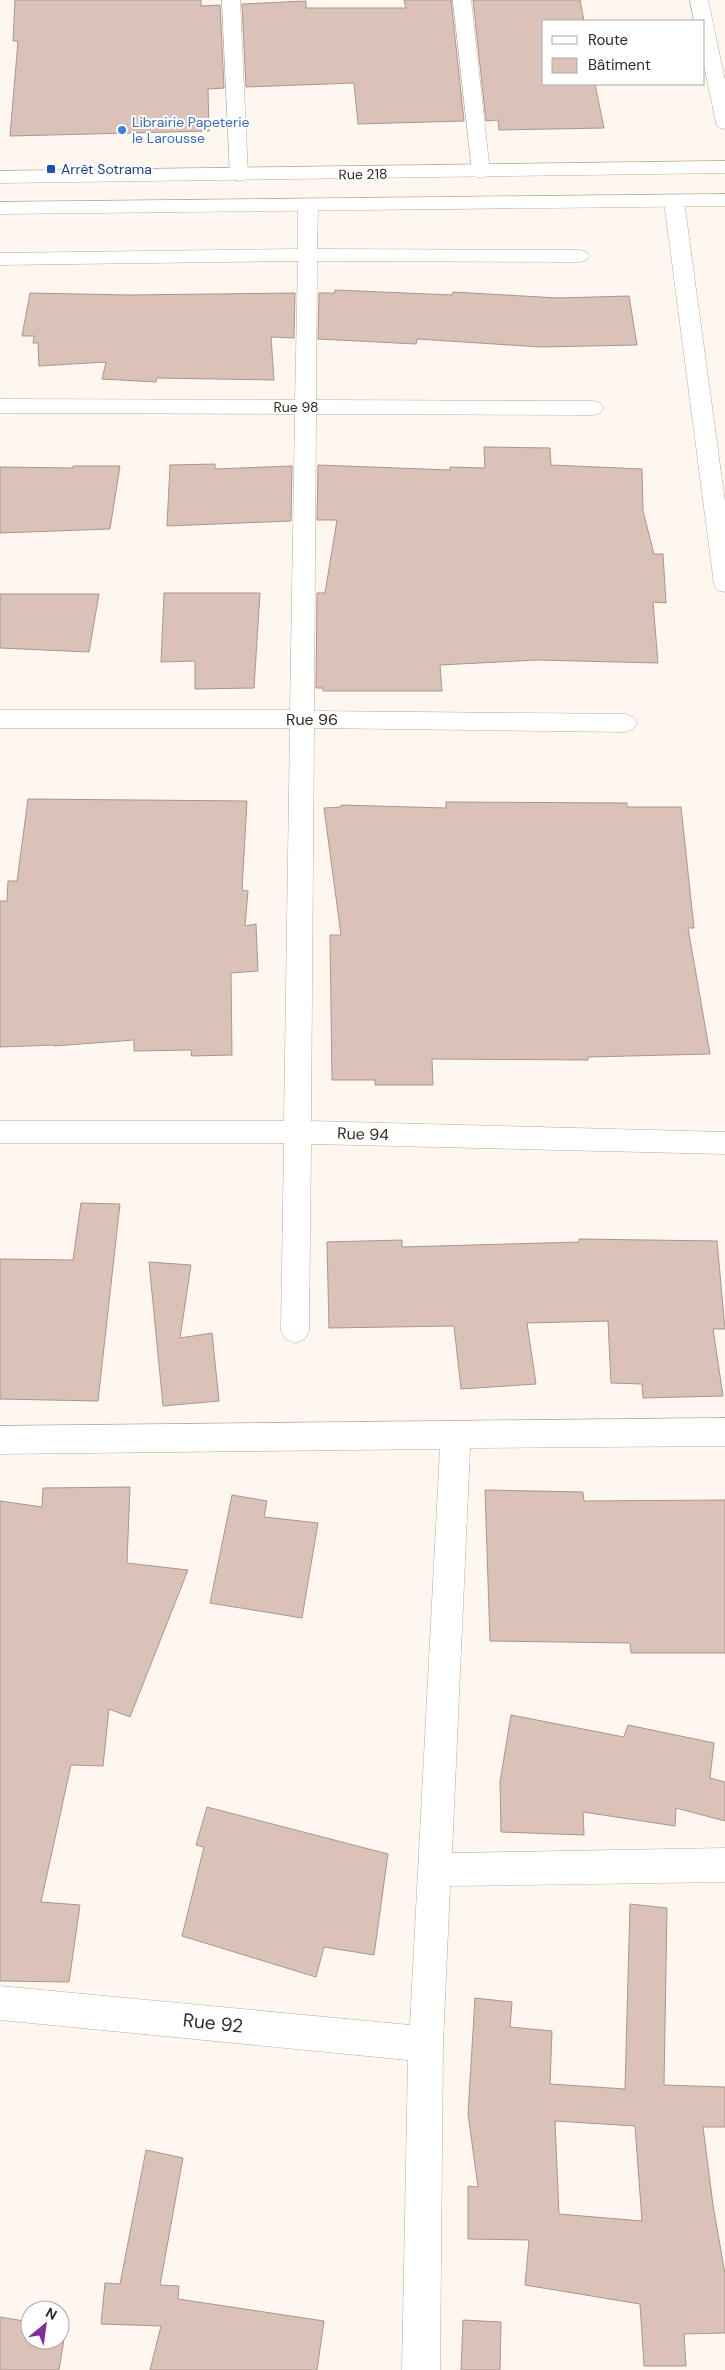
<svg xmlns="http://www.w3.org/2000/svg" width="725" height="2370" viewBox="0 0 725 2370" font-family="'DM Sans',sans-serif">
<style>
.building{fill:#dbc2b8;stroke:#ac958b;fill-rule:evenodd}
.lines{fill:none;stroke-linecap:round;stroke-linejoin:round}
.street-casing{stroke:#bcab9a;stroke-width:1}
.highway-casing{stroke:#bcab9a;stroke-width:1}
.street{fill:#fff;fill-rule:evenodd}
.highway{fill:#fff;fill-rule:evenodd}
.shop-dot{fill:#3f7fe0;stroke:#fff;stroke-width:2}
.transit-dot{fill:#1a4fb4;stroke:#fff;stroke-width:2}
.labels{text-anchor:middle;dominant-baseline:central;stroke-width:4;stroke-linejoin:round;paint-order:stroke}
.far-shop-label{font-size:14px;fill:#366cbe;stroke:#fff;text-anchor:start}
.far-transit-label{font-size:14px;fill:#164399;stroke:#fff;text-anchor:start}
.far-street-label{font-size:14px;fill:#322b24;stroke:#fff}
.street-label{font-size:16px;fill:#322b24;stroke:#fff}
.near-street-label{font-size:19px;fill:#322b24;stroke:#fff}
</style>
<rect width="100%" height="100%" fill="#fef7f0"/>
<!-- building -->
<path class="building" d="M15,0H201V6L220,5L224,88L208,89L209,131L10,136L18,41H13Z
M404,0H451L464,121L358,124L354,83L246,87L242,4L306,1V8H406Z
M473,0H580L584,21H544V84H595L604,128L499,130L498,120L486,121Z
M335,290L452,295L453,292L558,298L629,296L637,345L541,347L417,339L416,344L318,339L319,293H335Z
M30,293L128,295L295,293L294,338L271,337L274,380L157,378L156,382L102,379L106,362L39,366L38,343H33L34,336H22Z
M484,447L550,448L551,465L642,469L643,511L654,554H663L666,603L653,602L658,663L537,660L440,665L442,691H323V688H316L317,593H325L337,520H317L318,465L450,470V467L485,468Z
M215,464V469L292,466L291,521L167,526L170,465Z
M73,466H120L110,529L0,533V467L73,468Z
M164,593H260L254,688L195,689V661L161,662Z
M0,594H99L89,652L0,648Z
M28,799L247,801L242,890L248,891L245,926L256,924L258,971L231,973L232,1055L191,1056L192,1050L134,1051V1040L54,1046V1045L0,1047V901H7L8,881H17Z
M446,802L627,803V807H681L694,928H688L710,1054L588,1057V1060L432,1059L433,1085H375V1080H332L330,935H341L324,808L341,807V805L446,808Z
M81,1203L120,1204L98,1401L0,1399V1259L73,1260Z
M579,1239L717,1241L725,1329H713L723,1396L643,1398L642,1384L611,1383L608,1321L527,1323L536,1384L461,1389L454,1326L329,1328L327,1242L402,1240V1247L579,1242Z
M149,1262L191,1265L180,1338L212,1333L219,1401L163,1406Z
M130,1487L127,1563L188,1570L130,1717L109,1709L103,1766L71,1765L41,1902L80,1905L69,1982L0,1981V1501L42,1507L43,1488Z
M485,1490L583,1492L584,1501L725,1500V1653H631L630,1643L490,1641Z
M232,1495L267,1501L264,1517L318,1523L302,1618L210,1603Z
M511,1715L624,1737L628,1725L714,1743L710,1778L725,1782V1821L676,1808L675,1826L583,1812L584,1835L501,1832L500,1782Z
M207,1807L388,1854L374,1955L324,1947L316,1977L182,1936L204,1847L196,1845Z
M630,1904L667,1908L664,2085L725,2087V2127H703L713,2205L725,2274V2333L684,2334L686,2366H644L640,2304L525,2285L529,2240L468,2239V2186L478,2187L468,2114L475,1998L512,2002L510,2027L552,2031L550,2084L625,2089ZM555,2121L635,2126L642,2221L559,2214Z
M146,2150L183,2158L160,2285L179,2286L178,2299L324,2321L317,2370H150L161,2326L101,2324L105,2283L120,2284Z
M0,2317L30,2322V2340H60V2326L66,2327L59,2370H0Z
M463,2320L501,2322L500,2370H461Z"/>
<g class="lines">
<!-- street casing -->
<g class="street-casing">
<path id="street" d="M222,0H240L248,175L246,179L239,181L232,179L230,175Z
M453,0H471L490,172L488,176L481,178L474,176L472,172Z
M690,0H708L725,80V129L718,127L716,123L704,65V21H694Z
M674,195L681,197L684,201L725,502V592L717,590L714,584L664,201L667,197Z
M308,200L315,202L318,206L317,249L579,250L586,252L589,256L586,260L579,262L317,261L316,400L593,401L600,403L603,408L600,413L593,415L316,414L314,711L625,714L633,717L637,723L633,729L625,732L314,728L311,1121L725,1132V1154L311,1144L309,1330L305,1339L295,1343L285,1339L281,1330L284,1143H0V1121H284L290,728H0V710H290L295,414L0,413V399L295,400L298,261L0,265V253L298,249V206L301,202Z
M725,1418V1446L470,1448L452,1853L725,1848V1882L450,1886L443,2044L440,2370H402L408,2060L0,2020V1986L410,2025L440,1449L0,1454V1426Z"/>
</g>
<!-- highway casing -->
<g class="highway-casing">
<path id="highway" d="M725,161V173L0,183V171Z
M725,194V206L0,214V202Z"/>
</g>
<!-- street -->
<use href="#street" class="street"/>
<!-- highway -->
<use href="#highway" class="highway"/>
</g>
<!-- markers -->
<circle class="shop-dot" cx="122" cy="130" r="5"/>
<rect class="transit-dot" x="46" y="164" width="10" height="10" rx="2.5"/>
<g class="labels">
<!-- far-shop labels -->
<g class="far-shop-label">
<text x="132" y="122">Librairie Papeterie<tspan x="132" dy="16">le Larousse</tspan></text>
</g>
<!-- far-transit labels -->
<g class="far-transit-label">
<text x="61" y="169">Arrêt Sotrama</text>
</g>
<!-- far-street labels -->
<g class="far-street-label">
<text transform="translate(363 174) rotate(-1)">Rue 218</text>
<text x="296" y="407">Rue 98</text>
</g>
<!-- street labels -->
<g class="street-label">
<text x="312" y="719">Rue 96</text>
<text transform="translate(363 1134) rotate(2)">Rue 94</text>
</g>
<!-- near-street labels -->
<g class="near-street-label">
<text transform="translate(213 2023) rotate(6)">Rue 92</text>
</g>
</g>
<!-- legend -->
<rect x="542" y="20" width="162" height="65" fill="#ffffff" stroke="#adaaa7"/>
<rect x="552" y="36" width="25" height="8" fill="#ffffff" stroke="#adaaa7"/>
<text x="588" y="45" font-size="15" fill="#322b24">Route</text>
<rect x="552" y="58" width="25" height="15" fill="#dbc2b8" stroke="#adaaa7"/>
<text x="588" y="70" font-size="15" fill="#322b24">Bâtiment</text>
<!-- north arrow -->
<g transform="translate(45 2325) rotate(29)"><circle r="24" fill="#ffffff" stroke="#adaaa7"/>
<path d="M0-4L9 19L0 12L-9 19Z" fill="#832d9a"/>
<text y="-8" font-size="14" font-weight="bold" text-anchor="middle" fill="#322b24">N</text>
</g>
</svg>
